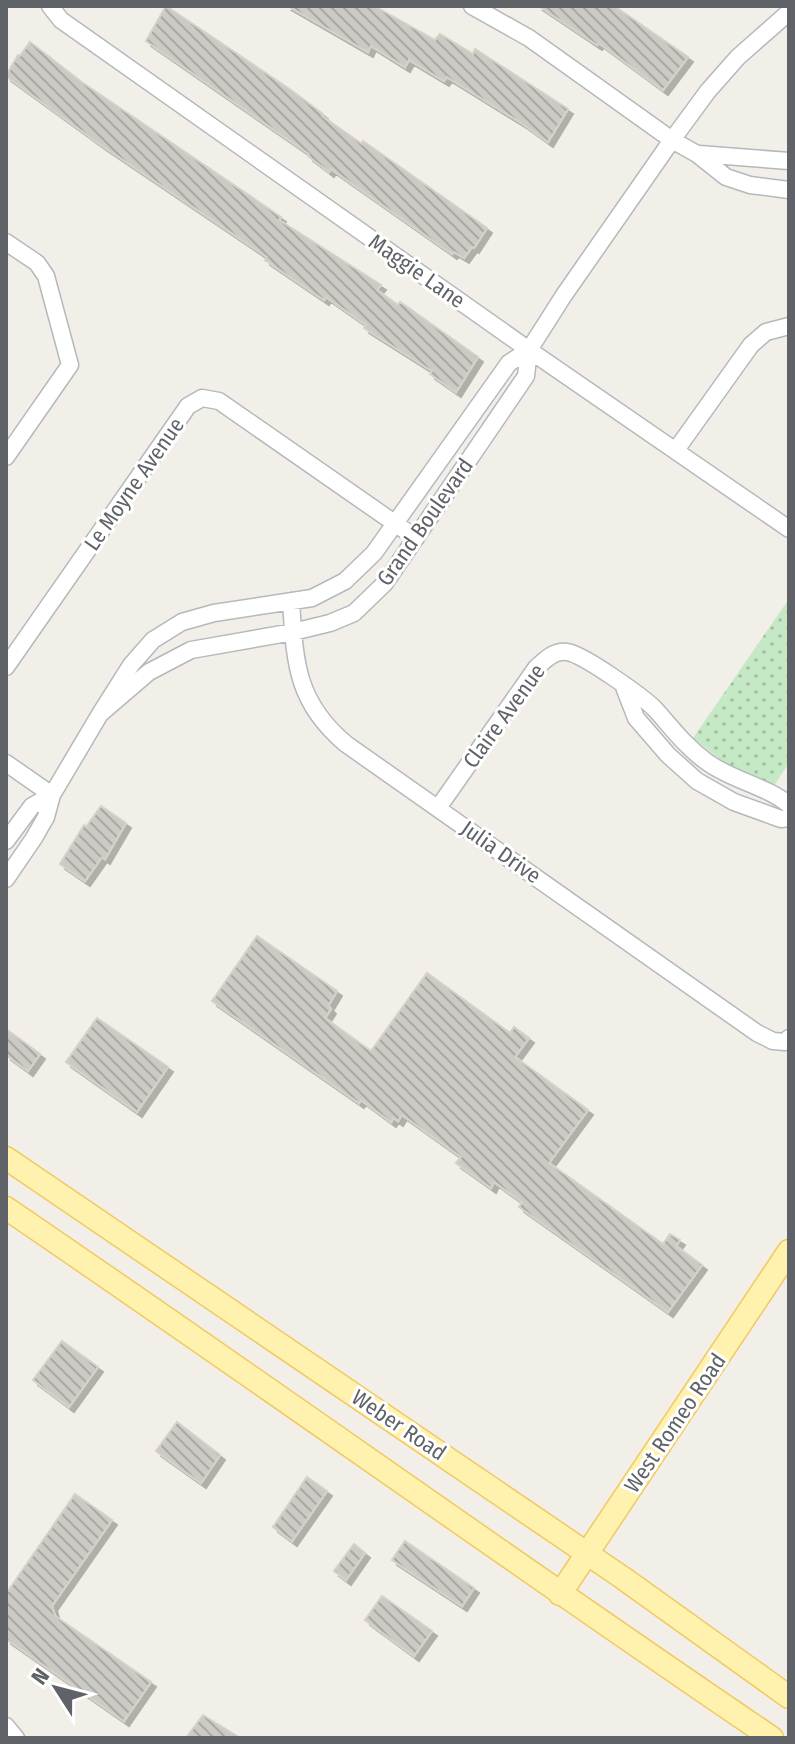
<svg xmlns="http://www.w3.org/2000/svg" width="795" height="1744" viewBox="0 0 795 1744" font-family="'Fira Sans Condensed',sans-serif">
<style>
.park{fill:url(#park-dots)}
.building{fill:url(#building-back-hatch);stroke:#d6d1c6;stroke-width:2;filter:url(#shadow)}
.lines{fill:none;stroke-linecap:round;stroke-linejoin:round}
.minor-casing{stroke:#b5b8bc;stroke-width:19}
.major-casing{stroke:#f2c960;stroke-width:25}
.minor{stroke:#fff;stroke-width:16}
.major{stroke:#fff2af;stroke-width:22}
.labels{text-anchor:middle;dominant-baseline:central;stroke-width:6;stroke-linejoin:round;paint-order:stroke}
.street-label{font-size:22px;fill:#5f6368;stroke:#fff}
</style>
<defs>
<pattern id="park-dots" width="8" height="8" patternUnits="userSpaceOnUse" patternTransform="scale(2)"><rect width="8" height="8" fill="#c5e8c5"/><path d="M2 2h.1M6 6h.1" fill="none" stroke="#a3c0a4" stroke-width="1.8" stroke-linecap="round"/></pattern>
<pattern id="building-back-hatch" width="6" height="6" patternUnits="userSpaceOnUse" patternTransform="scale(2)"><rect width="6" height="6" fill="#cccac5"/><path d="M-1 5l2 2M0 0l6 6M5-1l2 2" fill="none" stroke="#a9a8a4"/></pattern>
<filter id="shadow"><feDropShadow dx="5" dy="5" stdDeviation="0" flood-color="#0004"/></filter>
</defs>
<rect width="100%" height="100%" fill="#f1efe8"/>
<!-- park -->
<path class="park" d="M789,599V763L773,787L726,764L693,738Z"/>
<!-- building -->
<path class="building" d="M166,6L291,90L323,114L322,116L362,144L363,141L487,228L474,248L472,247L464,258L454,252L452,254L331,169L329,172L308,156L309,154L146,41Z
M288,6H374L435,40L440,34L473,54L475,49L568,109L548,142L523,124L447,77L444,81L409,60L405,67L371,46L368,52Z
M539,6H614L688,57L663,90L599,43L597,45Z
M30,42L83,83L281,217L279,220L381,285L377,290L398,305L400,302L478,357L456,392L430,374L432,371L364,328L366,325L326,297L324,300L265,260L267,257L101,145L6,76L18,55L20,56Z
M101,806L126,823L105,859L102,857L85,881L60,864L84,825L86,827Z
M257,936L337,991L328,1006L331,1009L325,1018L371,1051L427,973L510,1033L514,1027L529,1038L515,1057L588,1110L549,1163L663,1244L670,1234L680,1240L676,1246L702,1265L668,1312L519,1207L522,1202L494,1182L491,1188L456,1163L461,1157L402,1115L398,1121L394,1118L391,1122L361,1100L359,1103L212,1001Z
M97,1018L168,1067L137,1112L66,1062Z
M6,1029L40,1054L28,1071L6,1055Z
M62,1341L98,1367L69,1407L33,1380Z
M177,1422L220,1455L201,1483L156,1451Z
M307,1477L327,1491L292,1541L273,1527Z
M75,1494L112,1520L52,1606L55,1616L151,1682L124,1721L6,1639V1594Z
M405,1541L474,1588L462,1606L392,1560Z
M354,1544L365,1553L346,1580L334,1571Z
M382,1596L432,1631L414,1656L365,1620Z
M203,1715L240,1738H186Z"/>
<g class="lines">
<!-- minor casing -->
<g class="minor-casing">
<path id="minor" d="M50,6L61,20L529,350L789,529
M472,6L529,38L672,140L697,154L726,177L750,185L789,190
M699,154L789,161
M6,242L37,263L46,276L70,365L6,457
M676,450L751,345L766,332L789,326
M291,601C295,663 296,702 346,744L757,1033L773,1041L785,1042L789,1038
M6,667L188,406L202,398L219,401L416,538
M624,687L636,718L668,755L697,781L734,802L781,819L789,818
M100,714L149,672L191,650L293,632L330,623L354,613L385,583L526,376L529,350L564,295L672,140L708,91L738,57L789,12
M6,763L52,795
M438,808L536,668C545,660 554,650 567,652C583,654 643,697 655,709C672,728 686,747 707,762C733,781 767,786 789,805
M6,841L32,806L52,795
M6,879L34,838L46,817L52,795L100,714L131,665L153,640L182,622L214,613L312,598L345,581L374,553L509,363L529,350
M6,1726L16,1738"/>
</g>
<!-- major casing -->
<g class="major-casing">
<path id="major" d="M6,1158L623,1578L789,1697
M6,1208C263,1383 515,1564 772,1738
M560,1594L789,1251"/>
</g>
<!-- minor -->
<use href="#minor" class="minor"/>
<!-- major -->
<use href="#major" class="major"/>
</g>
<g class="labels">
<!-- street labels -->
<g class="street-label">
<text transform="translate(417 271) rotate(35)">Maggie Lane</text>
<text transform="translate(134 484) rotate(-55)">Le Moyne Avenue</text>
<text transform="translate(425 522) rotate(-55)">Grand Boulevard</text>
<text transform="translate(504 716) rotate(-54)">Claire Avenue</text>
<text transform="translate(501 852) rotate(35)">Julia Drive</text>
<text transform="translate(675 1423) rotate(-56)">West Romeo Road</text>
<text transform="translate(399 1425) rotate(34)">Weber Road</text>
</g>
</g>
<!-- border -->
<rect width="795" height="1744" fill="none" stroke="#5f6368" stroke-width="16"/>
<!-- north arrow -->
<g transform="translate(56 1688) rotate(306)" stroke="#ffffff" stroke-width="6" paint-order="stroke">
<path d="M0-6L14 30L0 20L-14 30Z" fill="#5f6368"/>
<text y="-12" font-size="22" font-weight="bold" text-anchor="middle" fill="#5f6368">N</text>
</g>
</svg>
